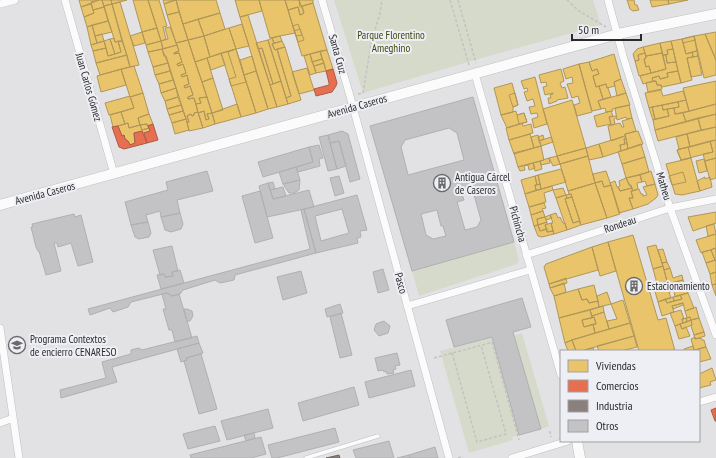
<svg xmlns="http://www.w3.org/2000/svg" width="716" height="458" viewBox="0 0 716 458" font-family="'PT Sans Narrow',sans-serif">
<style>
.green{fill:#d6dacb}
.homes{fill:#e9c46a;stroke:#b09657}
.shops{fill:#e76f51;stroke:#ae5a46}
.industry{fill:#8a817c;stroke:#6d6764}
.building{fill:#c3c3c5;stroke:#b0b0b2;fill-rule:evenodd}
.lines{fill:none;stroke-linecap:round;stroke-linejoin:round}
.lane-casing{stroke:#bfbfc0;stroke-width:4.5}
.street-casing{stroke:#bfbfc0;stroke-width:8}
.secondary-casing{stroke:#bfbfc0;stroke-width:11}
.path{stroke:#c2c2c2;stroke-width:1.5;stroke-dasharray:3 2;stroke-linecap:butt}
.lane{stroke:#fbfbfb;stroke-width:3.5}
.street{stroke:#fbfbfb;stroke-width:7}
.secondary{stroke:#fbfbfb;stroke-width:10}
.labels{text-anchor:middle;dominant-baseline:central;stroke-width:4;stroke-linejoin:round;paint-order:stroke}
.park-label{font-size:11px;fill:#3e450d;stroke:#eeeff4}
.street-label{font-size:11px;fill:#2a2a2c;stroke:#eeeff4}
.poi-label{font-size:11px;fill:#2a2a2c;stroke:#eeeff4;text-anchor:start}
</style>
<rect width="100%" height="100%" fill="#e2e2e5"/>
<!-- green -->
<path class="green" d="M334,0H593L601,25L475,60L363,93Z
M514,242L519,260L517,264L419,296L412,271Z
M522,333L549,426L541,429L514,336Z
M492,337L519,435L512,437L513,440L469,453L440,351Z"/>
<!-- homes -->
<path class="homes" d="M79,0H99L81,7Z
M99,0H102L104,7L93,10L91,2Z
M102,0H111L112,4L104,6Z
M111,0H127L112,4Z
M133,0H148L157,28L142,32Z
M148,0H159L167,26L163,27L166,39L161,41Z
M163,0H174L164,4Z
M176,0H216L220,13L183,24Z
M176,0L179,12L167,15L164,4Z
M235,0H259L262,11L240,17Z
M259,0H285L295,33L270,38Z
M285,0H299L304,13L300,15L298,7L288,10Z
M299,0H313V3L300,7Z
M627,0H634L635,5H637L639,10L633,11L630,9Z
M650,0H668L669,4L652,7Z
M668,0H688L669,4Z
M120,2L139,65L130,67L112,4Z
M313,3L327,50L302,56L288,10L298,7L300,15L304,13L302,6Z
M91,4L94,13L84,17L81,7Z
M112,4L122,41L115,42L104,6Z
M104,7L108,21L87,27L84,17L94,13L93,10Z
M179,12L188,40L176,43L167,15Z
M220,13L225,29L204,36L198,19Z
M248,15L277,107L268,109L240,17Z
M198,19L204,36L188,40L183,24Z
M108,21L112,32L95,36L92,25Z
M242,24L249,46L236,49L229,28Z
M298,24L304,40L298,42L293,26Z
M92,25L97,43L91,45L87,27Z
M170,27L177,45L163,49L161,41L168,39L165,28Z
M157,28L161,41L146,45L142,32Z
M229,28L236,49L210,57L204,36Z
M300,29L302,35L296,36L294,31Z
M142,32L145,43L134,46L130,36Z
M716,32V60L705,34Z
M102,34L104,41L97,43L95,36Z
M705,34L716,60V75L704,78L694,36Z
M204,36L210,57L195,62L188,40Z
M280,36L282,41L274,43L272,38Z
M694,36L697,51L686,54L682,39Z
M694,36L695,40L683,43L682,39Z
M114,38L115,42L118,41L121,52L115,54L110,39Z
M272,38L274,43L272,44L275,50L277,49L291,96L286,98L268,40Z
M110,39L115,54L108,56L104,41Z
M682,39L686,54L692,52L693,57L687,58L692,80L681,83L671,41Z
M188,40L207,97L199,98L201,103L196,104L194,98L188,99V97L193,95L190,86L185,88L184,86L189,84L187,75L182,77L181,75L186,73L183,64L178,66L177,64L182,62L179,53L174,54V53L179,51L176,43Z
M268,40L281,81L273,84L262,48L258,49L256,43Z
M104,41L106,48L93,51L91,45Z
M118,41H122L127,55L96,63L93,51L106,48L108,56L121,52Z
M161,41L163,49L148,52L146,45Z
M282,41L285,47L275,50L272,44Z
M671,41L673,49L667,50L668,54L663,55L660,43Z
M660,43L662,53L646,56L643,47Z
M177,45L179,51L174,53V54L179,53L182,62L177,64L178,66L183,64L186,73L181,75L182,77L187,75L189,84L184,86L185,88L190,86L193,95L188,97V99L194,98L198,112L194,113V115L192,116L191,114L187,116L189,122H187L166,56H164L162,49Z
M285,47L301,100L288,104L286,98L291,96L277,49Z
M643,47L645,53L638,55L639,60L635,61L633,54L637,49Z
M262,48L273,84L270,85L258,49Z
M162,49L168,63L153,67L148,52Z
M236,49L256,113L241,117L221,53Z
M236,49L246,82L231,86L229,79L236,77L228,52Z
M673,49L676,62L667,63L666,55L668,54L667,50Z
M327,50L333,69L326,71L320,51Z
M320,51L322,59L312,62L310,54Z
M697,51L698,56L693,57L692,52Z
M221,53L225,65L211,70L207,58Z
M645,53L646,58L644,59L646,67L649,66L651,73L639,76L635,61L639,60L638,55Z
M662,53L666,69L651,73L649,66L646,67L644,59L646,58V56Z
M310,54L316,73L310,75L304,56Z
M614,54L621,79L614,82L615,86L607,88L606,84L596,87L593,76L599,74L597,69L592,71L589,62Z
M127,55L130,67L100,75L96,63Z
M663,55H666L667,63L676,62L678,71L667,73L668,77L660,79L659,76L652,78L653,81L643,84L640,76L666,69Z
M252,56L256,71L244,75L240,60Z
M698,56L702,75L691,77L687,58Z
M207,58L213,78L202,82L195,62Z
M322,59L324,63L314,66L312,62Z
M589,62L592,71L597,69L599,74L593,76L596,87L599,86L603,99L598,101L601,109L592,111L579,64Z
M168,63L170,71L155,75L153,67Z
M324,63L326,71L316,73L314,66Z
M579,64L592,112L577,116L574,105L580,103L578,96L572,98L567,84L573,83L572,77L566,79L563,69Z
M134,66L143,93L130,97L121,69Z
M307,68L314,90L299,94L292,72Z
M121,69L126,85L101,92L97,76Z
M561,69L564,81L560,83L562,88L565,87L568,98L557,100V101L549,104L548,98H551L550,95L553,94V93L545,95L543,87L547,86L546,82L541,83L539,75Z
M170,71L173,80L159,84L155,75Z
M256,71L268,109L256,113L244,75Z
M678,71L681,83L662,87L661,85H657L656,81H653L652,78L659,76L660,79L668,77L667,73Z
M535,77L547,124L534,128L532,119L538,117L537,113L531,114L529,107L535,106L533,99L527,101L524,92L528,91L527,88L524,89L521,81Z
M213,78L223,110L212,113L202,82Z
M621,79L626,93L617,96L614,82Z
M173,80L176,88L161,93L159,84Z
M281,81L288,104L277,107L270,85Z
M656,81L657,85H661L662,89L648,92L646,83Z
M716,81V104L689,111L683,88Z
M512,83L518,105L513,107V112L501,115L494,88Z
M606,84L607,88H608L611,97L603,99L599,86Z
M176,88L178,97L165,101L161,93Z
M661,90L663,96L683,91L686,100L649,108L645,93Z
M143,93L149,114L138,118L140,125L129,128L128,123L125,124L121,112L134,108L130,97Z
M515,93L518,105L513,107L509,95Z
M626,93L630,105L612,109L613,111L606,112L605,108L601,109L598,101Z
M130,96L134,108L109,115L105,103Z
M178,97L181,105L167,109L165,101Z
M207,97L212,113L207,114L209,119L206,120L204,111L198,113L196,104L201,103L199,98Z
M572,100L586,148L557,156L543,109Z
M686,100L689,111L675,114L674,108L679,107L678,102Z
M678,102L679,107L663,110L662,105Z
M237,104L241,117L215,124L212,113Z
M716,104V116V114L686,122L683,113Z
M181,105L183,111L169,115L167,109Z
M629,105L632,118L627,119L626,117L617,120L615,108Z
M662,105L663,110L667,109L669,116L655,119L652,107Z
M652,107L655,119L653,120L649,108Z
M674,108L675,114L683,113L686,122L655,130L653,120L669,116L667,109Z
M183,111L186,119L172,123L169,115Z
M204,111L206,120L209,119L207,114L212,113L215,124L203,128L198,113Z
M516,111L517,115L524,113L527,122L507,128L501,115Z
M611,111L613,116L609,117L611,124L597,127L594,116Z
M121,112L125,124L113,127L110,115Z
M198,112L203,128L189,131L187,122H189L187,116L191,114L192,116L194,115V113Z
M524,113L527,122L519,124L517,115Z
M149,114L153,124L147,126V124L140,125L138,118Z
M716,114V127L701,130L698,118Z
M616,116L617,117L614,119L615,124L611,125L609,117Z
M632,118L636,131L625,134V136L611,141L608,126L620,123L622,127H624L622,121Z
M698,118L701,130L658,141L655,130Z
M186,119L189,130L175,134L172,123Z
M128,123L129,128L140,125L142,130L149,128L150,131L144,133L142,131L134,133L135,143L130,145L128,141L125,139L124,135L122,136L118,126Z
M522,123L523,126L531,124L533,133L509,140L506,128Z
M147,124L149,128L142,130L140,125Z
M716,127V140L690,147L687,134Z
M638,131L643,144L628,149L625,134Z
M530,134L534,148L514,154L509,140Z
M687,134L690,147L679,149L676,137Z
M538,135L541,146L534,148L531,137Z
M543,135L544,139L539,141L538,137Z
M625,136L626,138L624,139L625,144L620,145L621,151L603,157L599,144Z
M551,137L553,142L541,146L539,141Z
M626,138L628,149L621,151L620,145L625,144L624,139Z
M716,140V158L705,161L703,154L713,152L710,141Z
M710,141L713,152L681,160L677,150Z
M599,144L603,157L589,160L586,148Z
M641,144L645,157L622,164L618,152Z
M541,146L544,160L518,167L514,153Z
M688,147L691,158L681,160L677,150Z
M586,148L588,156L560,164L557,156Z
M557,156L560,164L553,166L549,158Z
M588,156L595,183L568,191L560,164Z
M645,157L649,172L626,178L622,164Z
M549,158L550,163L541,165L540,161Z
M691,158L700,191L682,195L675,194L666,164Z
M716,158V178L710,180L705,161Z
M704,159L707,171L699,173L696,161Z
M540,161L542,169L535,171L533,163Z
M533,163L535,168L529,170L528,165L524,166L525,170L520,171L518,167Z
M561,169L566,182L541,189L538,175Z
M606,171L611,185L604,187L602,181L595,183L593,174Z
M651,171L655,184L647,186L645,181L642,182L640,175Z
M683,172L686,182L672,185L669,176Z
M538,175L540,184L537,185L535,176Z
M640,175L642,182L637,183L638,189L633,191L626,178Z
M535,176L537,185H535L536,190L525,194L521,180Z
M705,177V179L710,177L712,187L700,191L697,181Z
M626,178L629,185H631L632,188L620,191L618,187L620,186L619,181Z
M602,181L604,187L611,185L620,214L607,218L595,183Z
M615,181L617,187H618L620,191L632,188L633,191H631L633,198H629L633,209L619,213L610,183Z
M595,183L607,218L581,225L571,194H569L568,191Z
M540,184L541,189L536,190L535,185Z
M655,184L658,195L656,198L648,204L633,209L629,198H633L631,191L639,189L641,194H643V196L647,195L643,187Z
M552,186L553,190L544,193L546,202L529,207L525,194Z
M563,188L566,195L556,198L553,190Z
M571,194L572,197L567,198L566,195Z
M566,195L567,198L565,199L573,223L579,221L581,225L567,230L556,198Z
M572,197L580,221L573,223L565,199Z
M544,203L546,208L542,209L543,211L531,215L529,207Z
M543,211L545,217L537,219L538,225L534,226L531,215Z
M716,212V223L693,231L688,217Z
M556,213L558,218L560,217L563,223H565L567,230L554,234L551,223H553L550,215Z
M550,215L552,218L546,220L545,217Z
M545,217L547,222L538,225L537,219Z
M547,222V224L545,225L547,229L540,231L538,225Z
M551,223L553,231L547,232L545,225Z
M714,224L716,234L708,236L706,226Z
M538,225L540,231L547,229V232L553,231L554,234L542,237L538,236L534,226Z
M716,234V248L701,253L696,240Z
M633,235L658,320L666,318L675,351H639L608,242Z
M608,242L616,271L600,276L592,247Z
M656,245L663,266L653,269L647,247Z
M592,247L598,270L549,284L544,267L546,264Z
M715,248L716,251V260H715L711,250Z
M663,249L667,262L662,263L658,250Z
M711,250L715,260L706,263L702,252Z
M716,260V272L710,274L706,263Z
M667,262L670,268L664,270L662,263Z
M663,266L667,281L665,282V285L658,287L653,269Z
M670,268L673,278L682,275L683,280L671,283L673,288L668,289L667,284L665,285V282L667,281L664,270Z
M716,272V284L712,285L710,274Z
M566,278L567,283L550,288L549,284Z
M683,280L688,293L675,297L674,291L669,292L671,298L658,302L654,288L667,284L668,289L673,288L671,283Z
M564,283L566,292L554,296L550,288Z
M716,284V296L712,285Z
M594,285L598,301L589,303L587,299L582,300L578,289Z
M578,289L582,300L587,299L589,303L598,301L599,307L559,318L554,296Z
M607,292L611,304L599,307L597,296Z
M688,293L694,308L685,311L683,303L672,306L674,312L662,316L658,302L665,299L667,303L682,299L680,295Z
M680,295L682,299L674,301L673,297Z
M673,297L674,301L667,303L665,299Z
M623,300L630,323L609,329L607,321L617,319L611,304Z
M683,303V305L673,309L672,306Z
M603,306L604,312L592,316L590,310Z
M696,307L699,318L691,320L690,317L687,318L685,311Z
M590,310L592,318L582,320L584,327L593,324L595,333L572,340L565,343L559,318Z
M681,310L684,319H682L683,323L675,326L670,313Z
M604,312L609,329L595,333L593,324H596L594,317L592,318V316Z
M594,317L596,324L584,327L582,320Z
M690,317L691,320L687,322L686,318Z
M686,318L687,322L683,323L682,319Z
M699,318L704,332L694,335L691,326L692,325L691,320Z
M691,320L692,325L682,329L680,324Z
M630,323L634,336L581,351H576L572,340Z
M680,324L682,329L686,327L690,336L679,339L675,326Z
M704,332L705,336L695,339L694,335Z
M634,336L637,347L621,351H599L597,346Z
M695,337V339L701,338L702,340H704L706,347L694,350L691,339Z
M572,340L576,351H568L565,343Z
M693,346L694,350H696V351H685L684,349Z
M706,347L711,359L699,362V356H700L698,349Z
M593,348L594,351H587V349Z
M712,368L716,380L710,382L711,385L699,388V374Z"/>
<!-- shops -->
<path class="shops" d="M333,69L337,83L336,86L332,92L316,96L314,89L329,85V83L326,71Z
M153,124L158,140L147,143L144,133L150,131L148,126Z
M118,126L122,136L124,135L125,139L128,141L130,145L135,143L134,133L142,131L147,143L124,149L119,147L112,127Z
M716,408V421H715L711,410Z"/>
<!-- industry -->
<path class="industry" d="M339,455L340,458H326Z"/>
<!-- building -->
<path class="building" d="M473,97L514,242L412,271L370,126ZM449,128L457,133L464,160L408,175L401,147L405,140ZM473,191L481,220L477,227L465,230L457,202L464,200L462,194ZM437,210L441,226H443L446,236L433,239L426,235L421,214Z
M342,131L348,134L360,179L350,182L339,141L330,143L328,135Z
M328,135L337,169L328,171L319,137Z
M339,141L346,166L337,169L330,143Z
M319,145L323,158L319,159L320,166L298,172L296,167L313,162L309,147Z
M309,147L313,162L263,177L258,162Z
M296,167L300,180L283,184L279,172Z
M207,171L213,191L177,200L180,213L161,217L160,211L146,215L148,222L131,225L125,202L168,190L166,182Z
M339,176L344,193L335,196L330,178Z
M300,180L299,190L294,193H289L283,184Z
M273,182L275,189L270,190L268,183Z
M268,183L273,199L309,190L314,207L267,217L259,186Z
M283,187L286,196L273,199L270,190Z
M260,191L273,238L255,243L242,196Z
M357,195L367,230L360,231L361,237L357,238L358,243L316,253L304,209Z
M304,209L316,253L235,275L234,280L220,283L215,280L183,290L180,294L172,296L167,293L131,302L128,307L113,312L110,308L90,315L88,309L310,249L301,210Z
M342,209L349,233L321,241L315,216Z
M180,213L183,224L181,229L171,232L165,230L161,217Z
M74,214L75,217L81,215L93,262L78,266L71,243L58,247L57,243H54L61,271L46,275L39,251H38L36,247L31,227H33L32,224Z
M148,222L151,233L149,237L139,239L135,237L131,225Z
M172,246L178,271L172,272L173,276L165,277L164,274L160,275L153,250Z
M383,269L389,290L378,293L373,272Z
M180,270L184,283L161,289L157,275L164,274L165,277L173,276L172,272Z
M301,271L307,293L283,300L277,277Z
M167,293L172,296L179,294L192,338L175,342L172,330H169L163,309H166L162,294Z
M522,298L531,327L513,332L541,429L519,435L492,337L454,347L446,320Z
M340,304L343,313L327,317L325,309Z
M184,309H187L192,311L193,316L190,321H187Z
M341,313L352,355L340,358L330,317Z
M384,321L390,326L388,333L379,336L374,330L376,324Z
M197,336L199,343L112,367L117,382L61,398L60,390L106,378L102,362L131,354V350L139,348L142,350Z
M199,343L203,353L186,358L187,360L181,362L177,349Z
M397,353L400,365L395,366L396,369L393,370L394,373L387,374L386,371L384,372L383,370L378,371L375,358Z
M201,354L217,409L199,414L184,361L187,360L186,358Z
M411,370L415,386L369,398L365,382Z
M354,387L359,405L303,421L298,403Z
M268,409L273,428L227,440L221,421Z
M215,426L220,441L188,449L183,434Z
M335,428L339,442L277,458H272L268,445Z
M254,433L255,438L246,441L244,435Z
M261,437L266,454L251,458H191L190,455Z
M389,441L394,458H356L353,450Z
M435,447L438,458H410L409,455Z
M409,455L410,458H397Z"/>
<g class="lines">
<!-- lane casing -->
<g class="lane-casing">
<path id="lane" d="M306,458L378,436"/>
</g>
<!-- street casing -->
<g class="street-casing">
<path id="street" d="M65,0L114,174
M322,0L350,96L449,458
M608,0L623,56L670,208L716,335
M0,4L15,0
M475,74L561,375
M526,255L670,208L716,199
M407,306L530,270
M0,328L19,458
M699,402L716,397
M0,423L13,418
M512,458L568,441"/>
</g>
<!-- secondary casing -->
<g class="secondary-casing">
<path id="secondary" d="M0,205L618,34L716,14
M577,441L580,458"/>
</g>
<!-- path -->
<path class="path" d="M450,0L469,65
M458,0L476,63
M567,0L579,11L606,27
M358,94L363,93L371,44L380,13L382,0
M492,342L519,440
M452,353L477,442L506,434L481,345
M434,358L493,342
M550,431L551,437
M458,458L463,456"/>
<!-- lane -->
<use href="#lane" class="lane"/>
<!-- street -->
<use href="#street" class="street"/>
<!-- secondary -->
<use href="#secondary" class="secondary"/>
</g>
<!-- icons -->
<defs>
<g id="building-ring" transform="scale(0.9)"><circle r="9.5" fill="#eeeff4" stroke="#6a6a6d" stroke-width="1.5"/><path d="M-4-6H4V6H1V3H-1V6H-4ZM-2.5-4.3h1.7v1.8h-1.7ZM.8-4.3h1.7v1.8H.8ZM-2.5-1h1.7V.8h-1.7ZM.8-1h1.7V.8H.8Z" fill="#6a6a6d"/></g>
<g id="school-ring" transform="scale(0.9)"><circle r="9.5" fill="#eeeff4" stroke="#6a6a6d" stroke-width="1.5"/><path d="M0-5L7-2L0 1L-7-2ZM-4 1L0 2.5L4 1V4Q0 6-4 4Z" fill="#6a6a6d"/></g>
</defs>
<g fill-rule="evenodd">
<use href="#building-ring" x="442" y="183"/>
<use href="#building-ring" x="634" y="286"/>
<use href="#school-ring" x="17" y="345"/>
</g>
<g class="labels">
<!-- park labels -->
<g class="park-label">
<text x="391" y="35">Parque Florentino<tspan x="391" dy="13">Ameghino</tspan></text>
</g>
<!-- street labels -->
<g class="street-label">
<text transform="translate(338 54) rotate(74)">Santa Cruz</text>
<text transform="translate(89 87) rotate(74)">Juan Carlos Gómez</text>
<text transform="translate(357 106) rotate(-16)">Avenida Caseros</text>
<text transform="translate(664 186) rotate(73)">Matheu</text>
<text transform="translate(45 193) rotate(-15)">Avenida Caseros</text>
<text transform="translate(518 224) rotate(74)">Pichincha</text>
<text transform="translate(620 224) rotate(-18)">Rondeau</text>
<text transform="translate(401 283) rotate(75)">Pasco</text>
</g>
<!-- poi labels -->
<g class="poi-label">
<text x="455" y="177">Antigua Cárcel<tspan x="455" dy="13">de Caseros</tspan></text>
<text x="647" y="286">Estacionamiento</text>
<text x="30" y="339">Programa Contextos<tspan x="30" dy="13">de encierro CENARESO</tspan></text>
</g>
</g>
<!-- legend -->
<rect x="560" y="350" width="140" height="92" fill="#eeeff4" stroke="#a0a0a4"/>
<rect x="568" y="360" width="20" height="12" fill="#e9c46a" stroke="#a0a0a4"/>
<text x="596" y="370" font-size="12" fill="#2a2a2c">Viviendas</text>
<rect x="568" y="380" width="20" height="12" fill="#e76f51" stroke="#a0a0a4"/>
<text x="596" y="390" font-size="12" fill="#2a2a2c">Comercios</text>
<rect x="568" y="400" width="20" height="12" fill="#8a817c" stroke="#a0a0a4"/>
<text x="596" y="410" font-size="12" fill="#2a2a2c">Industria</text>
<rect x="568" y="420" width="20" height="12" fill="#c3c3c5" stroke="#a0a0a4"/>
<text x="596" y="430" font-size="12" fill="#2a2a2c">Otros</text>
<!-- scale -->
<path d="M572 34v6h69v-6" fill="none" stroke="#2a2a2c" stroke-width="2"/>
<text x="578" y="34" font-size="12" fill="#2a2a2c" stroke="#eeeff4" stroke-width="3" paint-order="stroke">50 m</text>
</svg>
